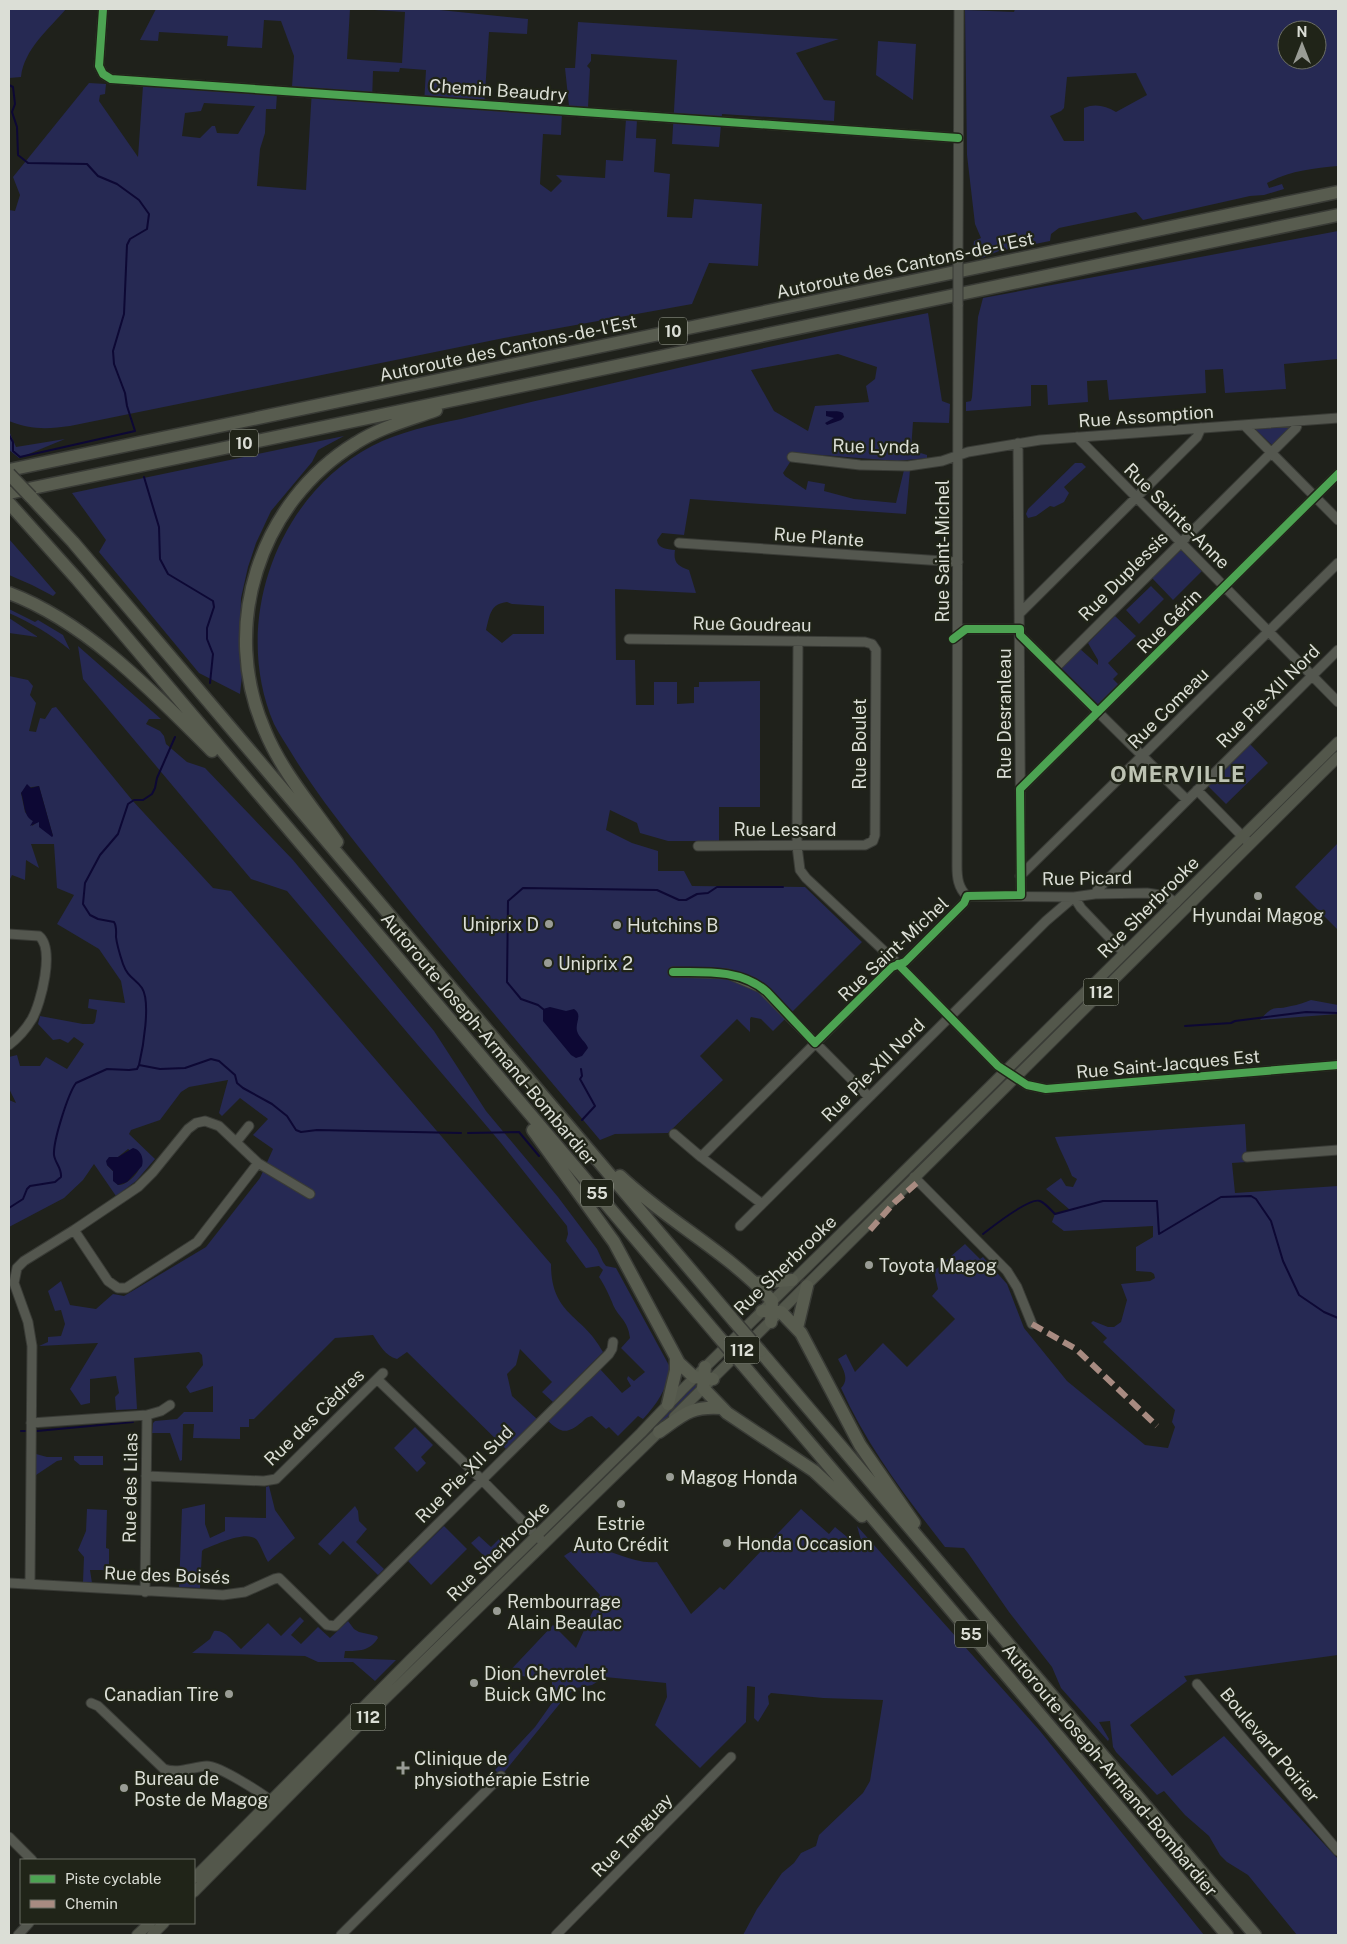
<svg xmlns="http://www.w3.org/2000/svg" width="1347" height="1944" viewBox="0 0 1347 1944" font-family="'Public Sans',sans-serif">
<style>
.green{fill:#262953;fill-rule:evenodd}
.water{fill:#0d0834}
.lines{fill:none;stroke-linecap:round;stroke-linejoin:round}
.stream{stroke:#0d0834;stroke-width:2}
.minor-casing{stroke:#393b36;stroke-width:11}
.major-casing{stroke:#393b36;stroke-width:12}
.highway-casing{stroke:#393b36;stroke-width:15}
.minor{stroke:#54574f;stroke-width:9}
.major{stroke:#53574b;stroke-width:10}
.highway{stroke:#585c4f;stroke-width:12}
.minor-bridge-casing{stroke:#393b36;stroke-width:11;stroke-linecap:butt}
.highway-bridge-casing{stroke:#393b36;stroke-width:15;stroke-linecap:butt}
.minor-bridge{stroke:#54574f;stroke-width:9}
.highway-bridge{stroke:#585c4f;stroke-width:12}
.quiet{stroke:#a88b81;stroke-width:6;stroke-dasharray:12 6;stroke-linecap:butt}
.cycleway-casing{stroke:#202418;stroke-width:11}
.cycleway{stroke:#4ca352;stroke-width:8}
.poi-dot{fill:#999c95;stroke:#202418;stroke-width:2}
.labels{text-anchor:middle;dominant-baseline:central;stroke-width:4.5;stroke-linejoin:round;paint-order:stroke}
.shield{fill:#202418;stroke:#a3a69d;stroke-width:1}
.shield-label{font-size:16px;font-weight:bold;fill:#dbded6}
.street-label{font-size:18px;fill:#dbded6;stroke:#202418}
.poi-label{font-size:18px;fill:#dbded6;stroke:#202418;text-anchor:start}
.district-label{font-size:22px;font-weight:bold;letter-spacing:1px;fill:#bdc3b3;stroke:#202418}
</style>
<rect width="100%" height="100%" fill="#1f211b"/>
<!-- green -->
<path class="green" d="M9,9H66C49,29 24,49 21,77L9,78Z
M156,9H350L347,59L402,63L405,12L359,9H430L528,19L527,34L489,32L484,108L562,113L561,135L543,134L540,184L551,192L562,181L556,175L605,178L606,160L623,161L626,119L637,120L636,138L656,139L654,172L670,174L667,217L692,218L694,199L762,204L758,266L709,263L692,304L504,338L70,426C49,429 30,430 9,421V210L15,211L20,195L13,177L89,83L106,84L105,94L100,95L99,101L138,157L143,86L277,94L276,109H266L265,133L260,149L257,186L306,190L312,89L292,87L294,56L281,21L264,20L262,48L227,46L228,36L159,32L158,41L140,40ZM400,68L426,70L424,104L372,102L373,71L399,72ZM204,103L254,106H255L238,134L217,133L215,126H212L200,138L182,136L185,113L201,111Z
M1015,9H1338V166C1314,168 1289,171 1267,183L1269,188L1282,184L1284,189L1264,195L1250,196L1143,220L1136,212L1059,228L1051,234L1050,241L999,251L982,258C973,254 973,249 974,241L981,238L975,224L967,155L965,10L1014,12ZM1287,30H1317V60H1287ZM1136,73L1147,95L1116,112C1106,106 1095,103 1084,108V141H1064L1050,116L1061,111L1064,108L1067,77Z
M578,22L839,39L796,53L824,100L835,101L834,121L722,114L719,147L672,144L677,60L591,54V61L587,66L590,69L588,107L569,106L565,68H575Z
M878,41L916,44L913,100L876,75Z
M1338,231V359L1284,364L1286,389L1225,393L1223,369L1205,370L1206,393L1109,400L1107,380L1087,381L1088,402L1048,405L1047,385H1031V406L966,411V402L971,401L972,397L978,317L983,298Z
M928,313L942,401L950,404L949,423L913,422L911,450L927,455V458L897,461L796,453L783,473L785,476L806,490L808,481L825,484L824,491L854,499L896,503L904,470H910L906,514L690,499L684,535L662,533L657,540C658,549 667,549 675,550C673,563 678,566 689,570L696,593L615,589L616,660H635L636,705H654V682H677V704L694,703V687H699V682L760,681V807H719V841H668L640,833L637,823L610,810L606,830L632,843L658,851V871H684L692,886L805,887L862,942L773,1031L761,1019L751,1017L750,1019V1032L737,1019L700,1056L723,1080L668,1133L615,1134L600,1140C525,1050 449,962 377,870C347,832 317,795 292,754C286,744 279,734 274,724C231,624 276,496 372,446C399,432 431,425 461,419C493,411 526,403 558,396C681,367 804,338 928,313ZM838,354L877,367L875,379L866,386L869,402L815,406L808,431L774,411L751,370ZM507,602L512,604L544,606V634H513L502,643L486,630C490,615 490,604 507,602Z
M1288,426V429L1272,445L1255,429Z
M9,431L16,447L65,439L19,458L9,450Z
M344,436L318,450L312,462L271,511L256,543L248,567L241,598L240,630L242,676L240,694L199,673L99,552L106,540L72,493Z
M1075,463H1082L1086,467L1064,487L1069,493L1064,502L1054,507L1050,506L1036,516L1028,518L1026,514L1028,509Z
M9,539L56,593L53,596L32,585L9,575Z
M1181,550L1202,571L1173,600L1152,578Z
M1151,586L1164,599L1139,624L1126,610Z
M9,609L35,622L38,620L63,635L70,650C51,634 31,623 9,613Z
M1115,616L1136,636L1108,663L1118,674L1113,679L1120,686L1097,706L1060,670L1061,667L1079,648L1098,665V660L1088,643Z
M9,618L38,637L9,633Z
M78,646L161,719H149L146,724L160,731L164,736L166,744L187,762L205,768L293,860L434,1031L486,1111L558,1197L597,1249L603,1262L606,1266L616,1268L671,1369C666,1390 657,1404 643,1419L638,1416L618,1436L609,1427L606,1429L592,1416C587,1417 585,1419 582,1422C566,1435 561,1433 547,1420L600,1369L622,1393L631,1386L627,1379L628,1376L634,1381L645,1372L621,1348L630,1338C628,1319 617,1317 612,1302C608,1293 605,1286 599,1277L603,1270L599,1266L586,1268L566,1241L568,1234L567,1226L501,1143L287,891L251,879L83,679Z
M9,676L28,680L33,686L30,695L36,703L29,731L36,732L40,718L45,719L52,708L56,707L132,800L213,888L231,891L551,1264C551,1316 583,1314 603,1352L553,1402L542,1392L552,1382L520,1349L516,1365L507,1374L512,1396L537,1419L506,1449L407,1352L397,1359C385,1356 379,1344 373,1335L335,1338L254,1419H249V1427H240V1439L193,1438L194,1424H183L182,1460L180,1461L170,1433H152L153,1423L155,1421L177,1419L184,1412H213V1386L190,1393L186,1387L203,1365L202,1355L199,1352L134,1358L137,1409L116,1410L115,1397L119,1393L116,1376L90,1379V1403L81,1405L70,1389L98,1343L39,1346L48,1342V1337L61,1336L65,1324L61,1310L55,1311L48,1291L61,1281L70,1305L96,1309L113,1294L124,1296L206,1247L260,1178L273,1149L253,1135L268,1119L240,1098L222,1116L219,1113L228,1080L189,1087L181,1092L160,1120L131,1130L129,1134L155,1159L136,1181L116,1196L94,1164L83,1180L64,1198L9,1227V1100L16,1103C14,1098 10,1092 9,1087C7,1077 12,1067 9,1057L17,1055L20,1066H40L46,1057L67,1069L84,1044L74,1037L68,1043L60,1039L53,1040L38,1024L40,1016L83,1024H93L95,1022L97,1010L88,1008L89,999L125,1003L121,981L99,949L57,924L74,895L57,888L54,844H31L39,868L26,860L25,880L12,875L9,881ZM39,786L53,836L39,821L32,826L33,821L25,812L21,793L26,788ZM128,1149L142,1158C143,1169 129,1185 118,1185L113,1179V1171L107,1165L111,1157H118Z
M1250,744L1268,763L1226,804L1208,786Z
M1338,843V930L1295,887Z
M1311,1000L1338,1005V1014L1260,1020C1275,1003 1273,1011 1291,1006C1298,1005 1305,1002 1311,1000Z
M1245,1124L1247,1162L1232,1163L1235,1193L1338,1186V1655L1184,1676L1187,1681L1130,1725L1172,1776L1224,1736L1338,1859V1935H1297L1248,1875L1227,1862L1220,1855L1209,1836L1185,1815L1164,1791L1157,1795L1116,1752L1113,1747L1110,1721L1099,1722L1109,1739L1108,1741L1061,1688L1052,1667L1009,1612L968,1553L964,1548L945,1547C906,1497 867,1446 841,1388C850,1379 843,1369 838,1359L846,1354L855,1372L883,1343L907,1367L955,1319L932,1296L938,1289L934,1271L965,1244L980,1259L983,1257L1007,1284L1024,1328L1067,1381L1145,1445L1168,1448L1175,1427L1172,1422L1175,1410L1103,1342L1107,1338L1091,1323L1093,1321L1108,1327H1114L1121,1322L1127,1300L1121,1284L1150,1281L1155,1278L1154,1274L1151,1272L1136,1271V1247L1153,1237V1226L1064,1231L1052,1222L1055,1214L1070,1210L1046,1189L1061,1178L1066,1186L1073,1187L1077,1179L1072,1176C1067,1162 1060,1151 1055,1137Z
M694,1383L698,1385L655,1430L584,1498L600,1478Z
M415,1427L433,1445L421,1457L426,1463L417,1472L394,1448Z
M36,1454L47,1457H62V1460L57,1461L36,1475Z
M74,1456H103V1465H80L74,1460Z
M269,1486L275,1510L295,1538L268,1562C264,1555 261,1546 257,1540C247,1529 216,1545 204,1549L202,1551L200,1588L179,1587L182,1509L205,1504V1524L210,1538L225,1531V1517L266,1518V1487Z
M355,1506L358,1511L359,1521L367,1529L356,1542L384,1569L378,1575L343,1541L330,1555L318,1544Z
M87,1509L107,1510L106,1548L109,1549V1564L116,1582L103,1570H90L92,1583L83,1582L84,1557L78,1550L86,1531Z
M801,1509L829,1534L835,1527L864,1551L857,1526L1040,1731L1204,1935H743L757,1909L782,1873L794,1863L801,1853L816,1846L819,1835L863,1793L870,1781L883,1700L823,1698L771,1693L768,1696L769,1704L758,1722L754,1718L755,1687L747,1686L746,1722L700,1768L655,1725L667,1697L666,1683L605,1677L592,1685L576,1688L566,1696L501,1776L495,1770L535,1727L552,1703V1682L550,1678L506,1675L553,1625L576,1648L600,1595L564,1556C593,1533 626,1566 657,1562L691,1614L720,1587L724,1590Z
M444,1526L467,1549L431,1585L408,1561Z
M503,1535L510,1542L490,1562L471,1543L479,1536L491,1547Z
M300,1617L304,1621L291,1635L301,1644L318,1627L330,1638L348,1621L354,1629L359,1632L377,1636L378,1638C370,1651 359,1651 345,1651L344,1658L396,1660L375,1681L353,1662H318L305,1656L192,1653L210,1639L214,1631C225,1629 233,1642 241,1649L268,1623L281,1636Z"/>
<!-- water -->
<path class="water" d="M826,411C832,412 837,410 843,413L844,417L841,420L827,425L825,423L834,418L826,416Z
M27,784L31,788L39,786L53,836L52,837L39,827V822L30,826L33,821C23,816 25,803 21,793Z
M550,1007L566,1011L574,1009C583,1015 575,1022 577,1031C579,1038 586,1042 588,1048L582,1056L576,1058L571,1055L543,1021V1009Z
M133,1148C141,1150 144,1158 142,1166L127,1182L118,1185L113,1181V1171L107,1165L106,1161L109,1157H118Z"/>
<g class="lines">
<!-- stream -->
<path class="stream" d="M9,85L13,87L15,104L12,112L17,127L18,155L28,163L87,164L98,176L117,184L139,200L149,214L147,229L130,239L127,245L124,314L113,351L114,364L125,393L127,406L135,431L20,457L13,451V442L9,435
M144,477L159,527L160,559L168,574L213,601L214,607L207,628V639L213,654L210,683
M543,1009L538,1005L521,999L507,982L508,901L523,888L657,890L679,900H686L697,894L708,893L717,887H783
M1185,1026L1231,1023L1235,1021L1306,1012L1338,1013
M139,1065L160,1069L185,1068L211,1059L219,1061L235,1075L237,1083L243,1088L272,1104L287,1116L296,1130L301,1132L317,1130L461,1133
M581,1069L582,1076L580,1079L595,1106L582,1120
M468,1133L519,1132L539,1156
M9,1208L23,1199L27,1189L30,1186L55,1182L61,1177C62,1168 55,1163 54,1155C53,1141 68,1094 76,1083L107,1069L129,1070L137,1069L139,1065C143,1048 151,1002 142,988C135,978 128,978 123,964C120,955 117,946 116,937C116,931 117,927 114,922L98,919L90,915L83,904L85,883L100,855L118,834L128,804L134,800H143L152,794L155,788L157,778L175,737
M983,1234C992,1227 1030,1197 1040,1201C1045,1203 1051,1210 1055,1214L1103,1201H1157L1159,1234L1221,1197L1251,1196L1256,1199L1271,1221L1283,1261L1299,1295L1324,1312L1338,1318
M21,1431H25
M37,1431L133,1422"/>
<!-- minor casing -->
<g class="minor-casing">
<path id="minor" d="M103,9L99,66L103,74L111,79L958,138
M958,263L959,9
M958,305L957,866C957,877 958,888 967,896
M1244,425L1338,520
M1077,437L1338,702
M1018,443L1021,895
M792,457L860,465L908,466L942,461L968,452L1040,440L1338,418
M679,543L958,562
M1020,613L1197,437L1201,428
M958,629H1020
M1020,635L1187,800
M629,639L865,642L872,644L876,650L875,835L873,841L865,845L698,846
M798,641L797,846L800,870L806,878L898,964L998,1066L1027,1085L1046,1089L1338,1065
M1054,669L1296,428L1299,421
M1020,789L1338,474
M1197,790L1250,844
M1020,876L1338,563
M1095,894L1098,889L1338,650
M967,896L1074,897L1095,894L1147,893L1166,896L1176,903
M1074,897L1081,908L1124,953
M9,934L39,936C55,949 41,1003 32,1019C26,1029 18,1038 9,1045
M673,972L728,974L761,988L869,1097
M674,1134L701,1157L762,1204
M237,1141L249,1126
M701,1157L892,967L905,962L964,903L967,896
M1247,1157L1338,1150
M914,1177L1007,1271L1017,1287L1032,1324
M740,1226L1046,921L1074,897
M74,1230L108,1281L118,1288H126L197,1242L258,1163
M377,1379L481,1479L541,1540
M31,1423L147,1415L161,1411L170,1405
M146,1476L264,1481L276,1479L383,1373
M9,1583L223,1595L245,1592L274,1579L279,1578L327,1625L335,1626L609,1354L612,1349L613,1342
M30,1584L32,1346L28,1322L14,1283L17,1268L24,1261L74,1230L138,1187L153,1172L188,1129L196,1123L205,1121L219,1126L258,1163L310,1194
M145,1592L147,1415
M1197,1684L1338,1851
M91,1703L98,1706L164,1769C178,1774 192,1767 207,1766C220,1766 265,1795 275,1804
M9,1837L32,1860
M18,1935L29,1923
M341,1935L501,1776
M556,1935L731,1757"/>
</g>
<!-- major casing -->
<g class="major-casing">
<path id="major" d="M674,1417L1338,757
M194,1878L410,1660L641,1433L682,1390L873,1202L1338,742
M194,1892L382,1702L664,1427
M137,1935L150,1923
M152,1935L164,1923"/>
</g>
<!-- highway casing -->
<g class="highway-casing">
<path id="highway" d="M9,470L1338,192
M9,493L1338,215
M31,497L73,542L734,1321
M9,503L77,579L718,1336
M9,593C88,623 153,692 212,751
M337,842C312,806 282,772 265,731C219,627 259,502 356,443C381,427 409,420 436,410
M533,1130L614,1242L679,1363L694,1377L713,1379
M620,1176C668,1222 728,1252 772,1301L771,1322
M755,1283L792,1280
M762,1311L781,1312L801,1333L860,1445L914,1523
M797,1328L807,1286
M760,1351L1255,1935
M744,1366L1227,1935
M705,1367L703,1388L727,1413L814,1471L862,1516
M668,1404L676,1370V1358
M659,1432C683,1415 690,1406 721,1408"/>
</g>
<!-- minor -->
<use href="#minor" class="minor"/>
<!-- major -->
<use href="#major" class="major"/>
<!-- highway -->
<use href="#highway" class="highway"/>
<!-- minor-bridge casing -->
<g class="minor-bridge-casing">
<path id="minor-bridge" d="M958,263V305"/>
</g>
<!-- highway-bridge casing -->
<g class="highway-bridge-casing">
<path id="highway-bridge" d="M9,474L31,497
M734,1321L760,1351
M718,1336L744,1366"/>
</g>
<!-- minor-bridge -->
<use href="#minor-bridge" class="minor-bridge"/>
<!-- highway-bridge -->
<use href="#highway-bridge" class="highway-bridge"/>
<!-- quiet -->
<path class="quiet" d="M870,1230L895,1202L918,1182
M1032,1324L1076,1349L1157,1426"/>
<!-- cycleway casing -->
<g class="cycleway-casing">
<path id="cycleway" d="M103,9L99,66L103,74L111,79L958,138
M953,639L966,629H1020V635L1098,712
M898,964L998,1066L1027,1085L1046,1089L1338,1065
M673,972C705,972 741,969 767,992L815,1043L892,967L905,962L964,903L967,896L1021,895L1020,789L1338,474"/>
</g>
<!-- cycleway -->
<use href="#cycleway" class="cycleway"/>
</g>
<!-- markers -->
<g class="poi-dot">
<circle cx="1258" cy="896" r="5"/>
<circle cx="549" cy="924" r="5"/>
<circle cx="617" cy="925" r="5"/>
<circle cx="548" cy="963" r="5"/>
<circle cx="869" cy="1265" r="5"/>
<circle cx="670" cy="1477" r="5"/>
<circle cx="621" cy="1504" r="5"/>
<circle cx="727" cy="1543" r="5"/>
<circle cx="497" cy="1611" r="5"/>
<circle cx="474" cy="1683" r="5"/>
<circle cx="229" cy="1694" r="5"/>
<path d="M400.5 1760.5h5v5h5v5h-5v5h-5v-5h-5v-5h5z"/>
<circle cx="124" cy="1788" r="5"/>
</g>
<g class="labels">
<!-- shield labels -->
<g class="shield">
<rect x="659" y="317.5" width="28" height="27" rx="4"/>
<rect x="230" y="429.5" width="28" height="27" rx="4"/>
<rect x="1083.5" y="978.5" width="35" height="27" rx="4"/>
<rect x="581" y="1179.5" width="32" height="27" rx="4"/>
<rect x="724.5" y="1336.5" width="35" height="27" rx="4"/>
<rect x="955" y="1620.5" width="32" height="27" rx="4"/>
<rect x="350.5" y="1703.5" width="35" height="27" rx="4"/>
</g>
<g class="shield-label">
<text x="673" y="331">10</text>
<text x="244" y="443">10</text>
<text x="1101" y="992">112</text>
<text x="597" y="1193">55</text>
<text x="742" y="1350">112</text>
<text x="971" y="1634">55</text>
<text x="368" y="1717">112</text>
</g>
<!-- street labels -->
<g class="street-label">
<text transform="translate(498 90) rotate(4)">Chemin Beaudry</text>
<text transform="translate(905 265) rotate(-12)">Autoroute des Cantons-de-l'Est</text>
<text transform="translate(508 348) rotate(-12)">Autoroute des Cantons-de-l'Est</text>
<text transform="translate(1146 416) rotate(-4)">Rue Assomption</text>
<text transform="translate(876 446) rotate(1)">Rue Lynda</text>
<text transform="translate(1177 516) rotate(45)">Rue Sainte-Anne</text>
<text transform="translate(819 537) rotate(4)">Rue Plante</text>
<text transform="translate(942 551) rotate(-90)">Rue Saint-Michel</text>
<text transform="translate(1123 576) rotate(-45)">Rue Duplessis</text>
<text transform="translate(1169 621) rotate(-45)">Rue Gérin</text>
<text transform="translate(752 624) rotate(1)">Rue Goudreau</text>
<text transform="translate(1268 696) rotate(-45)">Rue Pie-XII Nord</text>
<text transform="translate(1168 708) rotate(-45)">Rue Comeau</text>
<text transform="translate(1004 714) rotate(-90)">Rue Desranleau</text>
<text transform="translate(859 744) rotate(-90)">Rue Boulet</text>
<text x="785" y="829">Rue Lessard</text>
<text transform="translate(1087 878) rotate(-1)">Rue Picard</text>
<text transform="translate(1148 907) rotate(-45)">Rue Sherbrooke</text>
<text transform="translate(893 949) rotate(-43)">Rue Saint-Michel</text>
<text transform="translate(489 1039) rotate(50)">Autoroute Joseph-Armand-Bombardier</text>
<text transform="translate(1168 1064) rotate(-5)">Rue Saint-Jacques Est</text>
<text transform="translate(873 1070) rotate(-45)">Rue Pie-XII Nord</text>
<text transform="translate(785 1265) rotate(-44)">Rue Sherbrooke</text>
<text transform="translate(314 1417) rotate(-44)">Rue des Cèdres</text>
<text transform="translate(464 1474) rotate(-45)">Rue Pie-XII Sud</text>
<text transform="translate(130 1488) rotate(-89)">Rue des Lilas</text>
<text transform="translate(498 1551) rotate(-44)">Rue Sherbrooke</text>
<text transform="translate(167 1575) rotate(2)">Rue des Boisés</text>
<text transform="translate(1270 1745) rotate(50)">Boulevard Poirier</text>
<text transform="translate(1110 1770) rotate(50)">Autoroute Joseph-Armand-Bombardier</text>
<text transform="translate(632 1835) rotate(-46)">Rue Tanguay</text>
</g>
<!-- poi labels -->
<g class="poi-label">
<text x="1258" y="915" text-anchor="middle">Hyundai Magog</text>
<text x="539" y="924" text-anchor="end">Uniprix D</text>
<text x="627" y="925">Hutchins B</text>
<text x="558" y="963">Uniprix 2</text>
<text x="879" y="1265">Toyota Magog</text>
<text x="680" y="1477">Magog Honda</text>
<text x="621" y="1523" text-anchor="middle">Estrie<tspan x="621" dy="21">Auto Crédit</tspan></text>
<text x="737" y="1543">Honda Occasion</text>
<text x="507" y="1601">Rembourrage<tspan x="507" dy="21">Alain Beaulac</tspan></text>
<text x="484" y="1673">Dion Chevrolet<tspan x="484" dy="21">Buick GMC Inc</tspan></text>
<text x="219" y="1694" text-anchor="end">Canadian Tire</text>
<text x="414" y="1758">Clinique de<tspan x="414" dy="21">physiothérapie Estrie</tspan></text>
<text x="134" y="1778">Bureau de<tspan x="134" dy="21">Poste de Magog</tspan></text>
</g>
<!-- district labels -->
<g class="district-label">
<text x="1178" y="774">OMERVILLE</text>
</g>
</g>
<!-- border -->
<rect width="1347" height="1944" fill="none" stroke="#dbded6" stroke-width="20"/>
<!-- legend -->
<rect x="20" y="1859" width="175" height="65" fill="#202418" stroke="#6b6e64"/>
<rect x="30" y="1875" width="25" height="8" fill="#4ca352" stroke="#6b6e64"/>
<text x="65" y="1884" font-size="15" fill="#dbded6">Piste cyclable</text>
<rect x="30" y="1900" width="25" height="8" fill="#a88b81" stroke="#6b6e64"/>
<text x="65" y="1909" font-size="15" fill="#dbded6">Chemin</text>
<!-- north arrow -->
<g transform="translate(1302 45)"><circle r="24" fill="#202418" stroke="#6b6e64"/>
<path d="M0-4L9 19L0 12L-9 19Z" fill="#999c95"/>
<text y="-8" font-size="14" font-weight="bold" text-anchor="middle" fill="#dbded6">N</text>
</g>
</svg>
